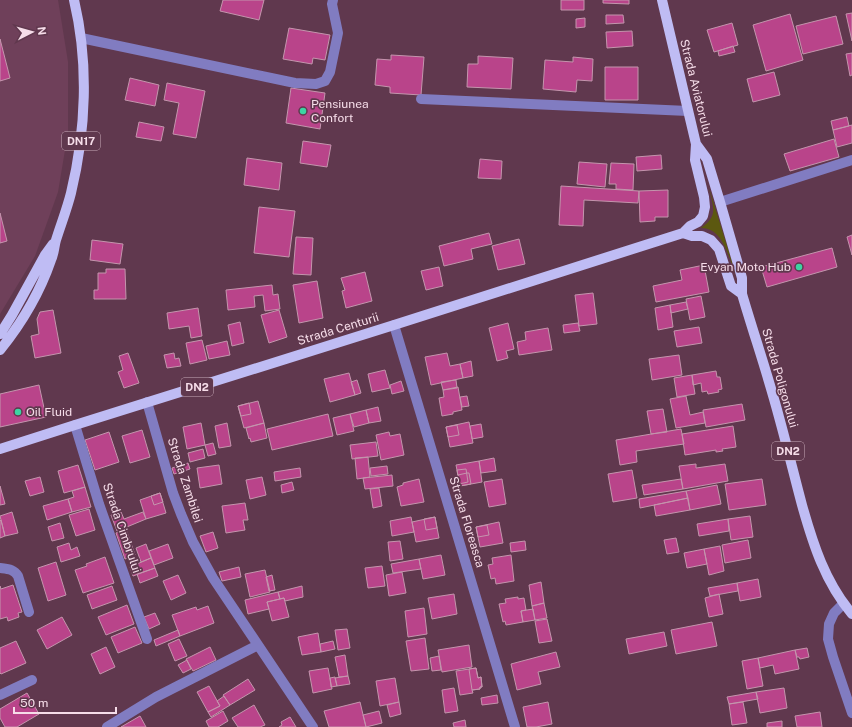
<svg xmlns="http://www.w3.org/2000/svg" width="852" height="727" viewBox="0 0 852 727" font-family="'Public Sans',sans-serif">
<style>
.built{fill:#6f405a}
.green{fill:#5c5810}
.building{fill:#b9448a;stroke:#c495ad}
.lines{fill:none;stroke-linecap:round;stroke-linejoin:round}
.minor{stroke:#817cc1;stroke-width:10}
.major{stroke:#bfbcf4;stroke-width:10}
.poi-dot{fill:#3dd4a3;stroke:#60384e;stroke-width:1.5}
.labels{text-anchor:middle;dominant-baseline:central;stroke-width:3.5;stroke-linejoin:round;paint-order:stroke}
.shield{fill:#60384e;stroke:#c9acba;stroke-width:1}
.shield-label{font-size:11px;font-weight:bold;fill:#f6dde9}
.street-label{font-size:12px;fill:#f6dde9;stroke:#60384e}
.poi-label{font-size:12px;fill:#f6dde9;stroke:#60384e;text-anchor:start}
</style>
<rect width="100%" height="100%" fill="#60384e"/>
<!-- built -->
<path class="built" d="M0,0H58L68,62V132L58,192L35,256L0,314Z"/>
<!-- green -->
<path class="green" d="M709,188L736,275C729,259 723,227 701,228C719,215 713,207 709,188Z"/>
<!-- building -->
<path class="building" d="M223,0H264L259,20L220,11Z
M561,0H584V10H561Z
M603,0H629V4L603,3Z
M852,13V41L846,14Z
M790,14L803,60L766,71L753,25Z
M606,15H623L624,23L606,24Z
M836,16L843,44L803,54L796,26Z
M585,18V27L576,28V19Z
M732,23L738,45L714,52L707,30Z
M289,28L330,35L325,60L313,58L312,64L283,59Z
M632,31L633,46L607,48L606,32Z
M0,39L10,78L0,81Z
M733,46L735,52L719,56L718,51Z
M852,53V75L850,76L846,54Z
M391,55L424,57L421,95L390,93V87L375,85L377,59L391,60Z
M478,56L513,58L511,89L467,87L468,64H478Z
M573,57L593,59L592,81L577,80L576,92L543,89L545,60L573,62Z
M605,67H638V100H605Z
M774,72L780,95L753,102L747,79Z
M130,78L159,85L155,106L125,100Z
M167,83L205,91L196,138L173,134L179,103L164,100Z
M291,88L325,93L320,129L286,123Z
M847,117L849,126L833,130L831,121Z
M139,122L164,127L161,141L136,137Z
M852,125V143L837,147L833,130Z
M834,139L839,157L790,171L784,154Z
M303,141L331,145L327,167L300,163Z
M661,155L662,169L637,171L636,157Z
M247,158L282,163L279,190L244,185Z
M480,159L502,161L501,179L478,178Z
M579,162L607,164L605,187L577,184Z
M611,163L634,164L633,190L616,189V184H609Z
M561,186L639,191L638,203L584,200L583,226L559,225Z
M668,190V217H655V221L640,222L639,191Z
M259,207L295,211L289,257L254,253Z
M0,213L7,241L0,243Z
M489,233L492,244L471,249L473,259L444,266L439,246Z
M852,235V255L847,237Z
M296,237L313,238L311,275L293,274Z
M519,239L525,264L498,270L492,246Z
M92,240L123,244L120,264L90,260Z
M832,248L837,267L767,287L761,267Z
M704,265L709,292L656,302L653,286L682,280L680,270Z
M439,267L443,286L426,290L421,271Z
M106,269H125L126,299H94V290H98V273H106Z
M365,272L372,301L346,308L342,291L345,290L341,278Z
M317,281L323,318L299,323L293,285Z
M272,285L273,295L278,294L280,309L265,311L263,295L254,296L255,307L228,310L226,290Z
M593,293L597,324L579,326L575,295Z
M701,296L705,317L690,320L686,299Z
M686,302L688,309L671,313L670,305Z
M670,305L673,327L658,330L655,308Z
M198,308L202,336L191,338L189,326L169,329L167,313Z
M53,310L61,353L35,358L31,336L39,334L37,319L40,312Z
M279,310L287,337L269,343L261,315Z
M240,322L244,343L232,346L228,325Z
M508,323L514,349L506,351L508,358L497,361L489,328Z
M578,323L580,331L564,333L563,325Z
M699,327L702,343L677,347L674,331Z
M548,328L552,350L519,355L517,342L526,340L525,332Z
M202,340L207,360L190,364L186,343Z
M227,341L230,355L209,359L206,346Z
M128,353L139,383L124,388L118,372L123,370L119,356Z
M174,353L175,359L179,358L181,366L167,368L164,355Z
M447,353L450,366L460,364L463,378L431,385L425,357Z
M679,355L682,375L652,380L649,359Z
M471,361L473,376L463,378L460,364Z
M385,370L390,388L372,392L368,374Z
M716,371L717,377H720L722,389L718,390L719,392L708,394L707,391L702,392L701,383L693,385L692,375Z
M349,373L355,395L330,402L324,379Z
M692,375L695,394L677,397L674,378Z
M357,380L361,393L355,395L351,382Z
M456,380L457,388L443,390L441,382Z
M401,381L404,391L392,394L390,385Z
M39,385L46,417L0,427V394Z
M458,387L462,410L453,412V414L442,416L439,398L444,397L443,390Z
M467,396L469,406L462,407L460,397Z
M686,396L690,415L703,412L705,423L676,428L670,399Z
M258,401L264,423L244,428L238,406Z
M249,403L251,414L241,416L238,406Z
M742,404L745,420L706,427L703,410Z
M378,407L381,421L369,423L366,410Z
M663,409L667,432L651,434L647,411Z
M366,410L369,423L354,427L350,414Z
M328,414L333,436L272,450L267,429Z
M350,414L354,431L337,435L333,418Z
M469,422L473,443L450,447L446,427Z
M201,423L205,445L187,449L183,427Z
M227,423L231,446L219,448L215,426Z
M264,423L267,438L251,442L250,438L249,439L246,428Z
M481,424L483,437L472,439L470,426Z
M457,425L459,435L448,437L446,427Z
M733,426L736,447L722,449L723,451L716,452V450L685,455L682,434Z
M681,429L684,444L636,451L637,462L620,465L616,440Z
M142,430L150,457L130,463L122,436Z
M109,432L119,462L95,470L85,440Z
M389,432L390,436L400,434L404,455L381,460L376,435Z
M376,442L378,456L352,459L350,445Z
M213,443L216,454L208,456L205,445Z
M203,449L205,458L190,462L188,453Z
M368,457L370,477L357,479L355,458Z
M494,458L496,471L481,473L479,461Z
M479,461L482,482L460,486L456,465Z
M188,463L190,469L174,474L172,468Z
M696,464V468L725,464L728,481L683,489L679,466Z
M78,465L85,487L64,493L58,471Z
M219,465L222,484L200,488L197,468Z
M387,466L388,474L371,476L370,468Z
M300,468L301,477L275,481L274,472Z
M466,469L468,482L459,484L457,470Z
M632,470L637,498L613,502L608,474Z
M467,473H469L471,484L460,486L458,475Z
M392,475L393,486L365,489L363,478Z
M40,477L44,492L30,496L25,481Z
M262,477L266,495L250,499L246,480Z
M419,479L424,502L401,506L397,487L403,485V483Z
M502,479L506,504L489,507L484,482Z
M681,479L683,489L644,495L642,485Z
M762,479L766,505L729,510L725,484Z
M292,482L294,490L282,493L281,485Z
M717,485L721,504L690,510L686,491Z
M0,486L5,504L0,505Z
M85,487L91,507L72,512L68,499L74,497L72,491Z
M379,488L382,506L373,508L370,489Z
M686,491L688,498L640,508L639,499Z
M160,493L166,513L146,519L140,500Z
M160,493L163,502L154,505L151,496Z
M688,498L690,510L656,516L654,505Z
M68,499L72,512L47,520L43,506Z
M245,503L248,520H243L245,530L226,533L222,506Z
M89,509L95,530L76,536L69,515Z
M12,512L18,533L5,536L0,516Z
M121,512L124,519L143,512L146,519L117,531L111,515Z
M750,516L753,537L731,540L728,519Z
M411,517L414,532L392,536L390,521Z
M435,517L439,538L416,542L412,522Z
M435,517L437,528L426,530L424,519Z
M728,519L729,531L699,536L697,524Z
M1,520L5,536L0,538V521Z
M499,522L503,543L480,547L476,527Z
M60,523L64,538L52,541L48,527Z
M487,525L489,535L478,537L476,527Z
M126,529L135,555L125,559L116,533Z
M213,532L218,548L206,552L200,536Z
M676,538L679,552L667,554L664,540Z
M748,540L751,558L725,563L722,545Z
M400,541L403,559L390,561L388,542Z
M525,541L526,550L511,552L510,543Z
M69,543L71,550L77,547L80,556L61,562L57,547Z
M146,544L151,558L141,562L136,548Z
M168,544L173,558L154,565L149,551Z
M720,546L724,571L709,575L704,549Z
M704,549L707,564L687,568L684,553Z
M441,555L445,575L423,579L419,559Z
M511,555L514,581L496,584L495,578L491,579L488,565L493,564L492,558Z
M105,557L114,583L83,593L75,570L87,566L86,564Z
M151,558L155,568L133,576L130,567Z
M419,559L421,569L393,573L391,564Z
M56,562L66,595L48,601L38,568Z
M382,566L385,586L368,588L365,568Z
M239,567L241,577L222,581L219,572Z
M155,568L158,576L140,583L137,574Z
M265,570L270,592L250,597L245,574Z
M402,572L406,593L389,596L386,575Z
M178,575L186,593L171,600L163,581Z
M272,575L275,590L269,591L266,577Z
M758,579L761,597L740,601L737,583Z
M541,582L544,603L532,606L529,585Z
M737,583L738,591L710,596L708,588Z
M13,585L22,612L18,613L19,617L8,621L7,617L0,619V586L1,589Z
M112,586L117,600L92,609L87,595Z
M302,586L303,597L285,601L284,598L280,599L278,592Z
M278,592L280,599L267,602L269,609L248,614L245,600Z
M454,594L457,614L432,619L428,598Z
M719,594L723,614L709,617L705,598Z
M518,597V599L524,598L526,610L521,611L523,622L506,625L505,621L503,622L499,604L506,603L505,599Z
M284,598L289,617L272,621L267,602Z
M544,603L547,618L535,620L532,606Z
M127,605L134,624L106,635L98,617Z
M208,606L214,623L180,636L172,615L196,607L197,610Z
M424,608L427,634L408,637L405,611Z
M533,609L535,620L523,622L521,611Z
M155,613L160,624L149,629L144,617Z
M62,617L72,635L47,649L37,630Z
M547,619L552,641L539,643L535,621Z
M712,622L717,646L676,654L671,630Z
M135,627L142,643L118,653L111,637Z
M347,629L350,648L338,650L335,630Z
M178,630L180,636L156,646L154,640Z
M664,632L667,646L629,654L626,639Z
M318,633L321,652L302,655L298,637Z
M425,638L429,669L411,671L406,641Z
M179,639L187,656L175,661L168,644Z
M16,641L26,663L1,674L0,673V648Z
M333,641L335,649L321,652L320,644Z
M469,645L472,667L442,672L438,650Z
M106,647L115,667L100,674L91,654Z
M210,647L216,660L193,671L186,659Z
M807,648L809,657L800,659L799,657H797L795,650Z
M795,650L799,669L775,674L773,665L760,668L758,658Z
M556,652L560,667L538,672L541,684L517,690L511,664Z
M345,655L348,676L339,677L335,657Z
M439,656L441,670L432,671L430,658Z
M758,658L763,686L747,689L742,661Z
M187,660L191,669L183,673L178,665Z
M328,668L332,689L313,693L309,671Z
M476,668L478,678L481,677L482,687H480V689L472,690L473,693L460,695L456,671Z
M476,668L478,678L481,677L482,687H480V689L472,690L469,669Z
M348,676L350,684L337,686L335,678Z
M335,677L337,686L331,687L330,678Z
M395,678L399,702L380,706L376,681Z
M248,679L255,690L230,705L223,695Z
M209,686L220,706L208,712L197,692Z
M454,688L458,711L445,713L442,690Z
M784,688L787,708L760,713L756,692Z
M756,692L758,699L729,704L727,697Z
M27,693L39,714L17,727H5L0,718V709Z
M497,695L498,703L482,705L481,698Z
M224,696L230,705L211,717L208,712L220,706L217,701Z
M360,702L366,727H329L324,711Z
M399,702L401,714L390,717L387,705Z
M548,702L552,724L536,727H527L523,707Z
M743,702L747,723L732,725L729,704Z
M254,705L265,725L260,727H238L232,718Z
M223,711L228,721L218,727H209L206,721Z
M379,711L382,723L366,727L363,715Z
M820,712L822,727H797L795,716Z
M140,716L146,727H121Z
M290,717L296,727H279L282,725L281,722Z
M465,720L466,727H454L453,723Z
M782,721V727H767V723Z"/>
<g class="lines">
<!-- minor -->
<path class="minor" d="M81,38L295,83L316,84L325,81L330,72L338,33L332,4L333,0
M421,99L688,111
M720,202L852,160
M394,325L515,727
M147,402L173,493L181,514L193,542L213,578L313,727
M75,425L99,504L147,639
M0,568C8,569 14,569 18,576L29,612
M843,604L834,613L829,624L828,639L833,657L852,713
M0,695L32,680
M107,727L156,697L258,645"/>
<!-- major -->
<path class="major" d="M662,0L696,144L707,159L720,202L742,278V294C754,335 768,375 779,417C787,446 794,475 802,505C813,544 825,582 852,614
M683,233L692,236H702L711,240L719,249L731,286L742,294
M0,334L12,315L45,255L53,244
M0,350C21,324 40,292 51,260C54,254 54,247 56,240C61,224 67,209 71,193C86,131 89,63 74,0
M0,449L75,425L394,325L683,233L690,226L698,222L703,216L705,207L704,197L695,160L696,144"/>
</g>
<!-- markers -->
<g class="poi-dot">
<circle cx="303" cy="111" r="4"/>
<circle cx="799" cy="267" r="4"/>
<circle cx="18" cy="412" r="4"/>
</g>
<g class="labels">
<!-- shield labels -->
<g class="shield">
<rect x="62" y="132" width="38" height="18" rx="3"/>
<rect x="181" y="378" width="32" height="18" rx="3"/>
<rect x="772" y="442" width="32" height="18" rx="3"/>
</g>
<g class="shield-label">
<text x="81" y="141">DN17</text>
<text x="197" y="387">DN2</text>
<text x="788" y="451">DN2</text>
</g>
<!-- street labels -->
<g class="street-label">
<text transform="translate(696 88) rotate(76)">Strada Aviatorului</text>
<text transform="translate(338 329) rotate(-17)">Strada Centurii</text>
<text transform="translate(780 378) rotate(74)">Strada Poligonului</text>
<text transform="translate(185 480) rotate(72)">Strada Zambilei</text>
<text transform="translate(467 522) rotate(73)">Strada Floreasca</text>
<text transform="translate(122 528) rotate(71)">Strada Cimbrului</text>
</g>
<!-- poi labels -->
<g class="poi-label">
<text x="311" y="104">Pensiunea<tspan x="311" dy="14">Confort</tspan></text>
<text x="791" y="267" text-anchor="end">Evyan Moto Hub</text>
<text x="26" y="412">Oil Fluid</text>
</g>
</g>
<!-- north arrow -->
<g transform="translate(32 32) rotate(84)" stroke="#60384e" stroke-width="3" paint-order="stroke">
<path d="M0-3L7 15L0 10L-7 15Z" fill="#f6dde9"/>
<text y="-6" font-size="11" font-weight="bold" text-anchor="middle" fill="#f6dde9">N</text>
</g>
<!-- scale -->
<path d="M14 707v6h102v-6" fill="none" stroke="#f6dde9" stroke-width="2"/>
<text x="20" y="707" font-size="12" fill="#f6dde9" stroke="#60384e" stroke-width="3" paint-order="stroke">50 m</text>
</svg>
